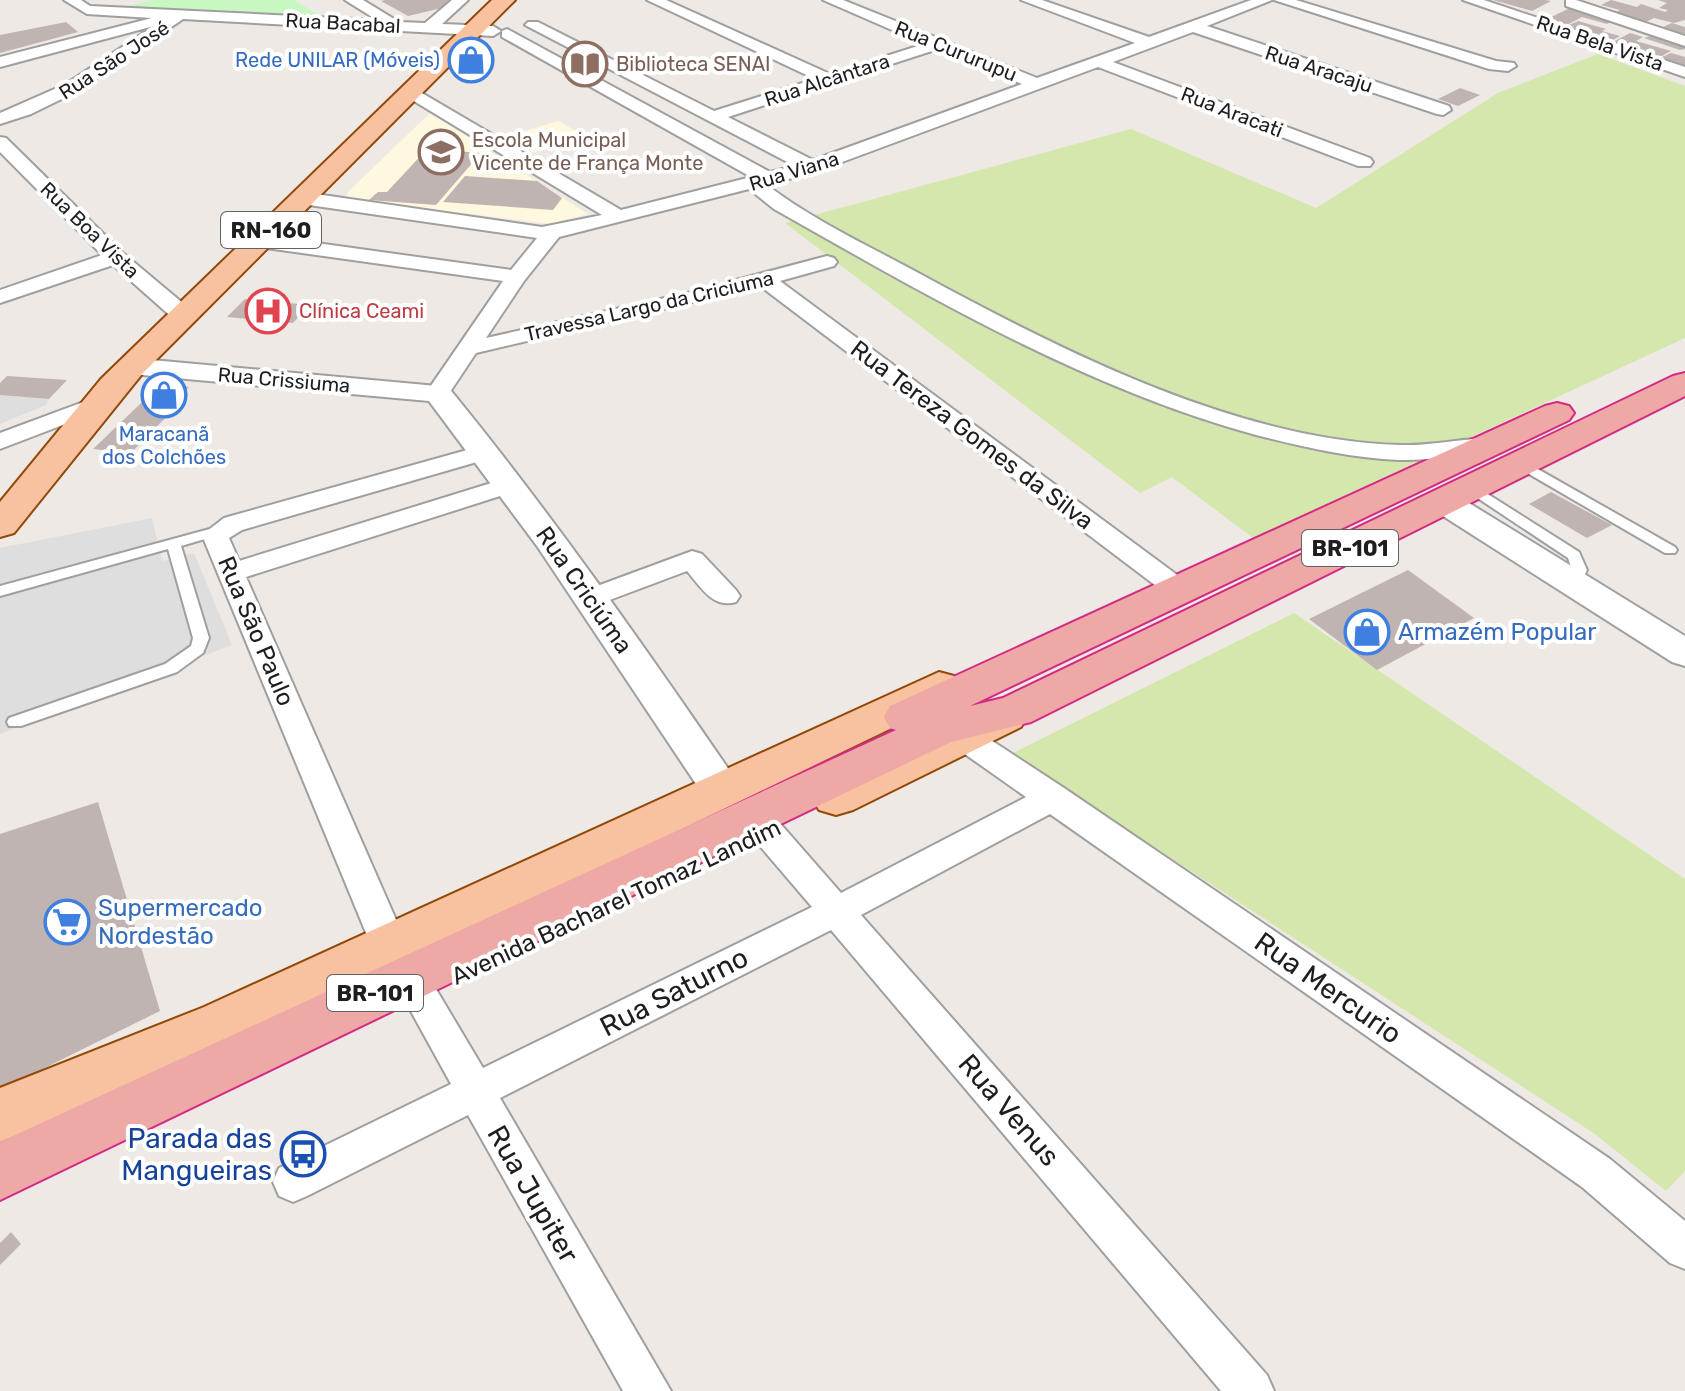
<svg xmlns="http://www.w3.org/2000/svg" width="1685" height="1391" viewBox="0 0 1685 1391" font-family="Rubik,sans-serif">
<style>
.education{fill:#fef8de}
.grass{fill:#d4e7ac}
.park{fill:#c8f7c2}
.parking{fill:#dedede}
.building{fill:#bfb4b1}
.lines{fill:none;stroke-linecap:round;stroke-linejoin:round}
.service-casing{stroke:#9f9f9f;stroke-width:4}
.minor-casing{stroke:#9f9f9f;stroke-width:4}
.tertiary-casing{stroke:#9f9f9f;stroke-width:4}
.primary-casing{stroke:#924806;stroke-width:4}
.trunk-casing{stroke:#d32b85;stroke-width:4}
.service{fill:#fff;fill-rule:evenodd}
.minor{fill:#fff;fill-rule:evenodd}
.tertiary{fill:#fff;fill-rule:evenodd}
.primary{fill:#f8c19f;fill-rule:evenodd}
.trunk{fill:#eea8a6;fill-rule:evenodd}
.labels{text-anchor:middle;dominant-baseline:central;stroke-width:8;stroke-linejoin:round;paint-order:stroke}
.far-street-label{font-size:20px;fill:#1e1e1e;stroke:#fff}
.far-shop-label{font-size:20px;fill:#366cbe;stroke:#fff;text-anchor:end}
.far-education-label{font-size:20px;fill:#785e54;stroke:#fff;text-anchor:start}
.far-health-label{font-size:20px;fill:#be3a42;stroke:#fff;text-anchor:start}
.shield{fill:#fff;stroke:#626262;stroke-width:2}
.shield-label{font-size:22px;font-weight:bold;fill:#1e1e1e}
.street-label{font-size:24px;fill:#1e1e1e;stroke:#fff}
.shop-label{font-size:24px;fill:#366cbe;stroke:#fff;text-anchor:start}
.near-street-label{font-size:28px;fill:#1e1e1e;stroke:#fff}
.near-transit-label{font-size:28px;fill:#164399;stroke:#fff;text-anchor:end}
</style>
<rect width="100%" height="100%" fill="#eee9e4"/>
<!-- education -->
<path class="education" d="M430,113L588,214L550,224L346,199L348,192Z
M558,121L587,137L533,153L505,137Z"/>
<!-- grass -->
<path class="grass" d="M1598,54L1685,86V338L1253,538L1172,477L1140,493L785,223L1131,129L1316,208L1498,93Z
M1294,613L1685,879V1171L1666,1191L1595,1134L1011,754Z"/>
<!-- park -->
<path class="park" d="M153,0H294L324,18L119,8Z"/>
<!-- parking -->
<path class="parking" d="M0,395L49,399L46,405L0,424Z
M152,518L162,561L194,553L232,645L0,734V548Z"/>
<!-- building -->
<path class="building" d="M385,0H452L442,8L408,16L381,1Z
M1493,0H1545L1551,1L1532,11Z
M1611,0L1637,7L1641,4L1665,12L1668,10L1659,8L1667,3L1658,0H1685V20L1674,23L1654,18L1644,23L1611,15L1620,10L1601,5Z
M1572,7L1616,19L1607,24L1582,17L1567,25L1547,19Z
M1578,21L1606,29L1602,31L1620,36L1611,41L1567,26Z
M66,22L78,32L0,53V35Z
M1672,23L1685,27V37L1656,30Z
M1630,33L1643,37L1636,41L1671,51L1660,57L1611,43Z
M1657,34L1685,44V49L1680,50L1644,38Z
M1671,53L1685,57V66L1660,58Z
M586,58L601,65L583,70L568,63Z
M1460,88L1480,95L1458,106L1438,99Z
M427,149L481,153L436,205L369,200L378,192H387Z
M465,176L537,181L562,198L553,210L443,202Z
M245,299L309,305L293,323L227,317Z
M7,376L67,380L49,399L0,395V383Z
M161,384L189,387L168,407H176L131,453L93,449Z
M1551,492L1612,525L1587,538L1529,504Z
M1408,570L1474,618L1377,670L1309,619Z
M98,802L160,1011L0,1090V834Z
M11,1232L21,1244L0,1265V1243Z"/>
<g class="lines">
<!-- service casing -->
<g class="service-casing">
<path id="service" d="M1522,460L1675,547L1677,550L1675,553H1665L1517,467V461Z
M1472,484L1579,552L1587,570L1579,587H1569L1567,584L1572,570L1568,558L1467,491L1465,488Z
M217,527L222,528L224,531L222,534L181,546L209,638L203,653L177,672L21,726H9L7,722L9,718L165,664L191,646L193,638L168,549L0,596V586Z"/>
</g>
<!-- minor casing -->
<g class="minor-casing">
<path id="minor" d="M64,0H81L90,6L377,20L345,0H363L399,22L425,23L452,0H468L442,24L493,26L501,31L493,36L183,19L78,91L31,114L0,124V113L66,84L154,26L0,67V57L152,18L87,14Z
M647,0H666L830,74L924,44L823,0H843L1037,78L1135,43L1021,0H1042L1149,37L1251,0H1272L1207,26L1449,106L1451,110L1443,115L1437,114L1193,32L1113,62L1370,158L1373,162L1370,166H1358L1098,67L818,171L767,185C814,221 871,247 924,276C1062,351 1240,441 1400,445C1427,446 1456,440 1484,438L1493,440L1496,445L1493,450L1484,452C1456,455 1427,461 1399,460C1351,458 1303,447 1256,435C1084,388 928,296 774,209L749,189L559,237L524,281L486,338L687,293L827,256L834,258L837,262L834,266L780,281L1188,583L1192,589L1188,595L1178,598L1168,595L760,286L476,353L446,398H430L426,393L503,281L259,247L249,241L259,235L511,270L537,238L302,204L293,198L302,192L542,227L602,215L404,95L402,91L404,87L410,86L621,210L751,177L502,37V31L507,29L770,172L795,166L525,25L528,22H538L714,111L815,79ZM938,49L1022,84L813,160L728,117Z
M1274,0H1296L1496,61L1514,63L1516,66L1508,71L1489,69Z
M1463,0H1484L1685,67V77Z
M1566,0H1576L1685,36V46L1566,6Z
M0,137L6,138L123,253L191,310L194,315L191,320H175L113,265L0,303V290L102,255L0,152Z
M94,398L102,400L106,405L102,410L0,449V433Z
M485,445L494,447L497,452L494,457L242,530L229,538L239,561L501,480H519L523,485L519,490L246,577L407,945L402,956L389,960L376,956L371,945L202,535L224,518Z
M692,551L702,554L736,590L740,596L736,602C713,609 701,587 687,571L591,607L581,604L577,598L581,592Z
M963,726L974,729L1064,788L1610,1159L1685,1221V1269L1670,1263L1582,1187L1050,814L861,915L1267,1375L1274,1391H1221L831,930L500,1098L671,1391H623L468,1115L307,1196L293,1202L279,1196L273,1182L279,1168L451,1084L402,995L407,984L420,979L433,984L483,1068L812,907L754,839L750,830L754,821L766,817L778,821L841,893L1026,797L952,745L948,737L952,729Z"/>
</g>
<!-- tertiary casing -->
<g class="tertiary-casing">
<path id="tertiary" d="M130,358L448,387C551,513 644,646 736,780L742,791L736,802L722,806L708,802L537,546L429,401L120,373L116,367L120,361Z
M1444,492L1456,495L1685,636V666L1672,662L1432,509L1428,502L1432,495Z"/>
</g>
<!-- primary casing -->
<g class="primary-casing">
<path id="primary" d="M492,0H515L142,374L14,533L0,537V502L101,379Z
M939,672L954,676L961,687L954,698L242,1041L0,1142V1088L204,1007Z
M1005,700L1021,705L1027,716L1021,727L853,810L836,815L819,810L812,797L819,784Z"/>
</g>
<!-- trunk casing -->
<g class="trunk-casing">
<path id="trunk" d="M1685,373V396L1031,722L951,742L0,1200V1142L896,730L890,728L884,717L890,706L1545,406L1557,403L1569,406L1574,413L1569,420L970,706L1003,698L1673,376Z"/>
</g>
<!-- service -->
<use href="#service" class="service"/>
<!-- minor -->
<use href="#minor" class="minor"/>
<!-- tertiary -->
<use href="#tertiary" class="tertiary"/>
<!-- primary -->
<use href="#primary" class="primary"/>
<!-- trunk -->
<use href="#trunk" class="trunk"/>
</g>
<!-- icons -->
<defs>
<g id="shop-ring" transform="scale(2.3)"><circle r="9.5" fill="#fff" stroke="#3f7fe0" stroke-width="1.5"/><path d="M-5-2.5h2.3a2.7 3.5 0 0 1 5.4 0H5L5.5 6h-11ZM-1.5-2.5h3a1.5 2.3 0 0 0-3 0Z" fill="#3f7fe0"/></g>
<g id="library-ring" transform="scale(2.3)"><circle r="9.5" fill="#fff" stroke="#8d6e63" stroke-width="1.5"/><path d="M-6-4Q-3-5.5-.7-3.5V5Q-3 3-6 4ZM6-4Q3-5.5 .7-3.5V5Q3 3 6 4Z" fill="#8d6e63"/></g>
<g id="school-ring" transform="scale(2.3)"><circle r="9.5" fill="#fff" stroke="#8d6e63" stroke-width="1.5"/><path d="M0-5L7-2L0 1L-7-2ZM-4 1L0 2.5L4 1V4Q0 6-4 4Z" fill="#8d6e63"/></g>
<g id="hospital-ring" transform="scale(2.3)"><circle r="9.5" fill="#fff" stroke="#e0444e" stroke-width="1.5"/><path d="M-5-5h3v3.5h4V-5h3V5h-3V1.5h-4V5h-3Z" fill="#e0444e"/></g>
<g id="supermarket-ring" transform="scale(2.3)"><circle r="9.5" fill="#fff" stroke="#3f7fe0" stroke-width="1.5"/><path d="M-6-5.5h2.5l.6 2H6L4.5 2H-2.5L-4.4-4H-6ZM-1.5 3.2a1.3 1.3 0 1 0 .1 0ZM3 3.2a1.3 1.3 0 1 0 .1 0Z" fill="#3f7fe0"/></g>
<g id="bus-ring" transform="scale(2.3)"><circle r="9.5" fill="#fff" stroke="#1a4fb4" stroke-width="1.5"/><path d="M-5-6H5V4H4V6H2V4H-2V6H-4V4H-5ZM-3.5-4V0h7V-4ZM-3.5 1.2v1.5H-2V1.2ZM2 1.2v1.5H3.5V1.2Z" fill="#1a4fb4"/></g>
</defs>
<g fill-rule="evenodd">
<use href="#shop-ring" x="471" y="60"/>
<use href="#library-ring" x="585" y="64"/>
<use href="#school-ring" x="441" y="152"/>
<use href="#hospital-ring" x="268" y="311"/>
<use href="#shop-ring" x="164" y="395"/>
<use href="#shop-ring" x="1367" y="632"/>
<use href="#supermarket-ring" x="67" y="922"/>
<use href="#bus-ring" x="303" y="1154"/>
</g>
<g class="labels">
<!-- far-street labels -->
<g class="far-street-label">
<text transform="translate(343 23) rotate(3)">Rua Bacabal</text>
<text transform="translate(1600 43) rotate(19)">Rua Bela Vista</text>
<text transform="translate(956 51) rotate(22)">Rua Cururupu</text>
<text transform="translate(114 60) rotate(-33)">Rua São José</text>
<text transform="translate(1319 69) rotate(18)">Rua Aracaju</text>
<text transform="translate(827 80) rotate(-18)">Rua Alcântara</text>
<text transform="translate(1232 112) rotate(21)">Rua Aracati</text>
<text transform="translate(794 171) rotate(-17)">Rua Viana</text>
<text transform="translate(90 230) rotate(44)">Rua Boa Vista</text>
<text transform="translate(649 306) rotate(-13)">Travessa Largo da Criciuma</text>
<text transform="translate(284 380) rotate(5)">Rua Crissiuma</text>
</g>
<!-- far-shop labels -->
<g class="far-shop-label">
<text x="440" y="60">Rede UNILAR (Móveis)</text>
<text x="164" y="434" text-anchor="middle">Maracanã<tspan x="164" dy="23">dos Colchões</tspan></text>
</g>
<!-- far-education labels -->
<g class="far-education-label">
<text x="616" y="64">Biblioteca SENAI</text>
<text x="472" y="140">Escola Municipal<tspan x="472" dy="23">Vicente de França Monte</tspan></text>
</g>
<!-- far-health labels -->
<g class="far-health-label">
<text x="299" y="311">Clínica Ceami</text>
</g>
<!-- shield labels -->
<g class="shield">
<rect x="221" y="212" width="100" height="36" rx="6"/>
<rect x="1302" y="530" width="96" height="36" rx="6"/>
<rect x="327" y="975" width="96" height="36" rx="6"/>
</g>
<g class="shield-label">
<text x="271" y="230">RN-160</text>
<text x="1350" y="548">BR-101</text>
<text x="375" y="993">BR-101</text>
</g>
<!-- street labels -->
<g class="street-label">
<text transform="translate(972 435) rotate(37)">Rua Tereza Gomes da Silva</text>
<text transform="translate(584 590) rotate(55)">Rua Criciúma</text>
<text transform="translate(256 631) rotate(67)">Rua São Paulo</text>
<text transform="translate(616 902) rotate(-25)">Avenida Bacharel Tomaz Landim</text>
</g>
<!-- shop labels -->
<g class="shop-label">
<text x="1398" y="632">Armazém Popular</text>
<text x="98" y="908">Supermercado<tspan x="98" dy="28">Nordestão</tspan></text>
</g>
<!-- near-street labels -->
<g class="near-street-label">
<text transform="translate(1328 988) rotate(35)">Rua Mercurio</text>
<text transform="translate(674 992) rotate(-27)">Rua Saturno</text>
<text transform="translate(1009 1110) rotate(49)">Rua Venus</text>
<text transform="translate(533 1194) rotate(60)">Rua Jupiter</text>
</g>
<!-- near-transit labels -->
<g class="near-transit-label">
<text x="272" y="1138">Parada das<tspan x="272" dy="32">Mangueiras</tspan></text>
</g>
</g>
</svg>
